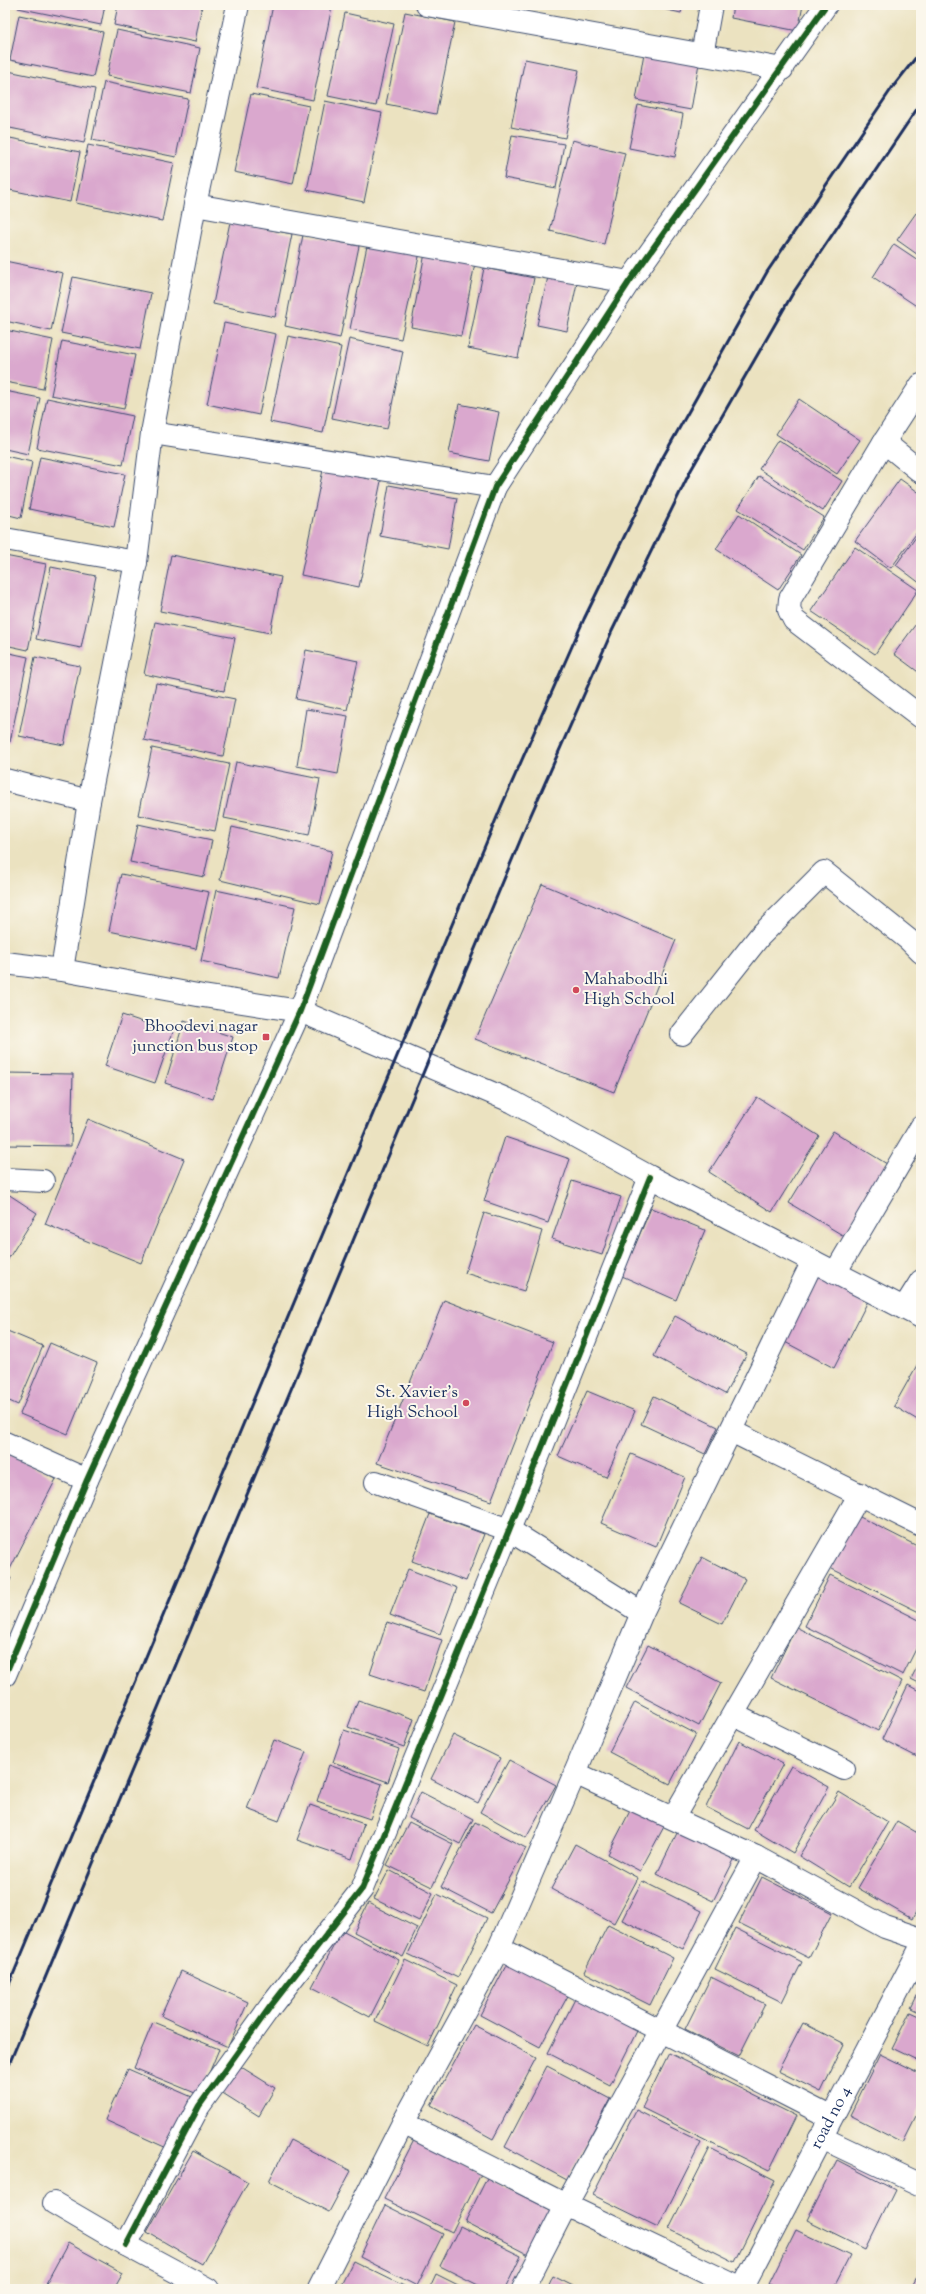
<svg xmlns="http://www.w3.org/2000/svg" width="926" height="2294" viewBox="0 0 926 2294" font-family="'Sorts Mill Goudy',serif">
<style>
.building{fill:#daa8ce}
.lines{fill:none;stroke-linecap:round;stroke-linejoin:round}
.minor-casing{stroke:#3a4a6d;stroke-width:24}
.minor{stroke:#fff;stroke-width:22}
.rail{stroke:#1b2f5e;stroke-width:3}
.cycleway-casing{stroke:#fbf7ec;stroke-width:8}
.cycleway{stroke:#1b5e20;stroke-width:6}
.poi-dot{fill:#d1495b;stroke:#fbf7ec;stroke-width:1.5}
.labels{text-anchor:middle;dominant-baseline:central;stroke-width:4;stroke-linejoin:round;paint-order:stroke}
.poi-label{font-size:17px;fill:#1b2f5e;stroke:#fbf7ec;text-anchor:end}
.street-label{font-size:17px;fill:#1b2f5e;stroke:#fbf7ec}
</style>
<rect width="100%" height="100%" fill="#fbf7ec"/>
<filter id="ink" filterUnits="userSpaceOnUse"><feTurbulence type="fractalNoise" baseFrequency=".025" numOctaves="2"/><feDisplacementMap in="SourceGraphic" scale="8" xChannelSelector="R" yChannelSelector="G"/><feConvolveMatrix kernelMatrix="1 2 1 2 8 2 1 2 1" color-interpolation-filters="sRGB"/></filter>
<filter id="wash" filterUnits="userSpaceOnUse"><feTurbulence type="fractalNoise" baseFrequency=".012" numOctaves="4" result="noise"/><feDisplacementMap in="SourceGraphic" scale="16" xChannelSelector="R" yChannelSelector="G"/><feGaussianBlur stdDeviation="0.9" result="paint"/><feColorMatrix in="noise" values="0 0 0 0 0 0 0 0 0 0 0 0 0 0 0 0 0 1.4 0 .05"/><feComposite in="paint" operator="in"/></filter>
<g filter="url(#wash)">
<rect width="100%" height="100%" fill="#ebe2c0"/>
<g id="blocks">
<!-- building -->
<path class="building" d="M19,5H105L101,25L18,8Z
M118,5H202L195,42L114,25Z
M273,5L332,6L313,100L256,88Z
M575,5H590L589,9Z
M645,5H683L681,13Z
M733,5H803L798,31L731,18Z
M405,12L455,22L436,114L386,104Z
M345,13L394,24L376,106L328,96Z
M19,15L103,32L93,77L10,60Z
M117,30L200,48L191,93L107,76Z
M644,53L699,63L691,110L636,100Z
M525,59L579,70L565,138L511,127Z
M8,71L95,89L84,143L5,127V87Z
M104,82L188,99L176,157L92,140Z
M251,94L309,106L293,184L234,172Z
M325,101L382,113L364,202L307,190Z
M638,105L683,114L675,157L629,148Z
M512,135L564,144L556,188L504,178Z
M5,137L80,152L70,202L5,189Z
M572,140L625,153L604,244L550,231Z
M88,145L174,163L162,221L76,203Z
M916,213L921,216V257L897,240Z
M230,222L292,234L275,317L213,304Z
M303,235L359,246L340,338L285,326Z
M368,241L420,252L401,339L350,329Z
M894,244L921,262V309L873,277Z
M425,253L475,263L461,336L411,327Z
M5,261L63,273L51,331L5,321Z
M484,268L534,278L518,358L468,348Z
M73,277L151,293L140,349L61,333Z
M548,277L577,283L567,331L537,325Z
M224,323L276,334L259,415L207,404Z
M5,330L53,340L43,389L5,382Z
M288,336L341,347L323,433L270,422Z
M349,339L403,351L387,429L332,418Z
M62,341L135,355L124,409L51,395Z
M5,391L40,398L28,454L5,449Z
M47,398L133,416L123,465L37,448Z
M799,399L860,440L837,474L776,434Z
M459,404L499,412L489,461L449,453Z
M778,440L842,481L823,511L759,469Z
M5,456L32,462L21,518L5,514Z
M40,457L125,474L114,527L29,509Z
M323,470L381,481L359,587L301,575Z
M759,476L824,517L803,550L738,509Z
M900,479L921,494V527L891,568L855,541Z
M389,485L457,498L448,549L380,536Z
M739,514L801,555L778,590L716,549Z
M921,530V584L896,565Z
M855,547L918,590L875,654L811,611Z
M171,555L281,577L270,633L160,611Z
M5,556L46,564L28,650L5,645Z
M51,567L96,576L81,648L36,639Z
M921,617V674L894,654Z
M155,622L235,638L224,691L144,674Z
M306,650L358,661L347,710L296,699Z
M5,652L28,657L10,742L5,741Z
M35,657L80,666L64,745L19,736Z
M156,683L235,699L223,756L144,740Z
M306,709L348,716L338,774L297,766Z
M152,748L229,764L215,831L138,815Z
M236,762L320,779L309,835L224,818Z
M138,824L212,840L204,877L130,862Z
M232,827L332,851L320,904L220,880Z
M121,874L209,892L196,949L109,931Z
M542,884L676,940L614,1092L475,1039Z
M216,890L295,907L279,978L201,961Z
M122,1015L173,1032L155,1083L105,1066Z
M184,1021L233,1037L213,1099L165,1083Z
M5,1073L73,1074L71,1146L5,1145Z
M757,1097L819,1136L772,1212L709,1172Z
M88,1119L184,1159L141,1263L45,1224Z
M833,1131L887,1164L844,1236L789,1203Z
M505,1137L570,1159L548,1223L484,1201Z
M572,1181L621,1197L602,1255L552,1239Z
M5,1192L37,1213L5,1264Z
M651,1208L705,1230L676,1300L622,1276Z
M484,1213L542,1231L524,1291L465,1273Z
M817,1274L868,1301L834,1368L783,1341Z
M444,1300L553,1342L491,1501L377,1463Z
M675,1316L747,1354L725,1394L654,1356Z
M5,1330L43,1346L18,1405L5,1399Z
M50,1343L97,1363L68,1434L20,1414Z
M921,1358V1422L894,1406Z
M587,1391L635,1411L606,1477L558,1456Z
M654,1396L718,1427L705,1454L641,1424Z
M5,1452L56,1479L9,1571L5,1569Z
M631,1454L685,1477L656,1547L601,1523Z
M430,1514L484,1534L466,1581L412,1561Z
M856,1515L921,1548V1613L830,1568Z
M702,1557L745,1579L722,1624L679,1603Z
M408,1569L457,1588L440,1634L390,1615Z
M5,1575L11,1578L5,1592Z
M830,1575L921,1621V1639L903,1675L805,1626Z
M387,1622L442,1640L424,1692L370,1674Z
M796,1627L902,1681L878,1731L771,1678Z
M648,1645L721,1683L699,1726L626,1688Z
M921,1659V1684L911,1679Z
M908,1685L921,1692V1759L882,1739Z
M358,1700L414,1719L404,1747L348,1727Z
M635,1702L696,1734L670,1784L609,1752Z
M344,1730L399,1749L388,1782L333,1762Z
M453,1735L500,1758L478,1803L431,1779Z
M274,1740L306,1752L279,1821L247,1809Z
M739,1741L783,1764L748,1829L706,1807Z
M509,1760L556,1785L526,1838L480,1812Z
M329,1765L382,1784L370,1819L317,1801Z
M791,1766L829,1787L793,1853L754,1830Z
M421,1792L473,1819L460,1844L409,1818Z
M839,1792L888,1822L849,1887L799,1856Z
M310,1805L364,1824L352,1859L297,1840Z
M633,1805L666,1823L640,1871L608,1854Z
M897,1821L921,1835V1903L912,1919L858,1888Z
M409,1822L453,1844L432,1887L387,1865Z
M475,1822L526,1848L491,1913L441,1887Z
M679,1829L736,1856L713,1901L657,1874Z
M575,1844L638,1878L614,1923L551,1889Z
M389,1870L433,1893L419,1921L374,1899Z
M762,1877L832,1913L809,1958L739,1923Z
M642,1881L702,1911L683,1949L622,1920Z
M437,1894L487,1918L458,1978L408,1954Z
M368,1903L417,1928L403,1957L354,1932Z
M608,1925L673,1958L650,2005L584,1972Z
M735,1928L802,1962L782,2002L715,1969Z
M342,1930L399,1960L370,2017L312,1987Z
M405,1960L457,1985L428,2046L375,2021Z
M509,1960L570,1992L540,2047L480,2015Z
M181,1971L248,2002L228,2047L161,2016Z
M711,1977L765,2004L739,2056L685,2029Z
M921,1988V2013L911,2008Z
M576,1997L638,2029L610,2085L548,2053Z
M910,2012L921,2017V2062L892,2048Z
M153,2022L219,2049L200,2095L134,2068Z
M803,2023L844,2044L821,2092L778,2071Z
M474,2025L536,2058L493,2139L431,2105Z
M669,2053L796,2116L769,2171L642,2108Z
M880,2054L921,2074V2106L903,2142L850,2115Z
M238,2065L275,2088L259,2116L221,2092Z
M547,2066L610,2099L567,2180L505,2147Z
M128,2069L192,2097L169,2149L105,2120Z
M636,2110L701,2142L658,2227L593,2195Z
M290,2140L351,2171L329,2212L269,2181Z
M414,2140L481,2174L452,2232L384,2199Z
M710,2148L775,2181L735,2262L669,2229Z
M193,2151L248,2182L202,2264L147,2232Z
M837,2160L895,2190L866,2249L807,2220Z
M487,2178L551,2210L529,2255L465,2222Z
M385,2205L443,2234L417,2286L360,2257Z
M460,2226L521,2256L505,2289H486L440,2266Z
M796,2230L850,2256L833,2289H780L769,2284Z
M68,2243L123,2273L114,2289H43Z
M353,2261L410,2289H339Z
M436,2274L466,2289H429Z
M553,2276L579,2289H547Z
M918,2276L921,2277V2289H911Z"/>
</g>
</g>
<g filter="url(#ink)">
<use href="#blocks" fill-opacity="0" stroke="#3a4a6d" stroke-width="1"/>
<g class="lines">
<!-- minor casing -->
<g class="minor-casing">
<g id="minor">
<path d="M427,5L782,69"/>
<path d="M702,55L711,5"/>
<path d="M195,205L629,282"/>
<path d="M921,385L884,442L790,599L789,610L794,620L921,717"/>
<path d="M152,433L495,487"/>
<path d="M884,442L921,472"/>
<path d="M5,539L136,562"/>
<path d="M5,780L89,801"/>
<path d="M5,963L62,970L203,996L300,1011L513,1102L650,1177L921,1317"/>
<path d="M62,970L89,801L136,562L152,433L195,205L238,5"/>
<path d="M682,1034L759,937L824,872L909,940L921,952"/>
<path d="M5,1179L43,1181"/>
<path d="M835,1273L921,1127"/>
<path d="M904,1308L921,1281"/>
<path d="M731,1431L921,1525"/>
<path d="M5,1443L87,1480"/>
<path d="M376,1482L509,1530L642,1613"/>
<path d="M5,1675L87,1480L300,1011L495,487L629,282L826,5"/>
<path d="M734,1715L844,1769"/>
<path d="M575,1773L756,1857L885,1927L921,1939"/>
<path d="M673,1818L860,1494"/>
<path d="M499,1948L830,2117"/>
<path d="M403,2123L566,2205L742,2289"/>
<path d="M820,2137L921,2185"/>
<path d="M54,2203L126,2245L208,2289"/>
<path d="M126,2245L199,2106L270,2007L362,1889L509,1530L650,1177"/>
<path d="M319,2289L403,2123L499,1948L575,1773L642,1613L813,1261"/>
<path d="M523,2289L566,2205L756,1857"/>
<path id="s1" d="M742,2289L921,1947"/>
</g>
</g>
<!-- minor -->
<use href="#minor" class="minor"/>
<!-- rail -->
<path class="rail" d="M5,1994L502,805L584,619L663,457L767,272L892,88L921,51
M5,2074L530,817L612,631L691,470L793,293L921,103"/>
<!-- cycleway casing -->
<g class="cycleway-casing">
<path id="cycleway" d="M5,1675L87,1480L300,1011L495,487L629,282L826,5
M126,2245L199,2106L270,2007L362,1889L509,1530L650,1177"/>
</g>
<!-- cycleway -->
<use href="#cycleway" class="cycleway"/>
</g>
</g>
<!-- markers -->
<g class="poi-dot">
<circle cx="576" cy="990" r="4"/>
<rect x="262" y="1033" width="8" height="8" rx="2"/>
<circle cx="466" cy="1403" r="4"/>
</g>
<g class="labels">
<!-- poi labels -->
<g class="poi-label">
<text x="584" y="980" text-anchor="start">Mahabodhi<tspan x="584" dy="20">High School</tspan></text>
<text x="258" y="1027">Bhoodevi nagar<tspan x="258" dy="20">junction bus stop</tspan></text>
<text x="458" y="1393">St. Xavier's<tspan x="458" dy="20">High School</tspan></text>
</g>
<!-- street labels -->
<g class="street-label">
<text stroke="none"><textPath href="#s1" startOffset="193">road no 4</textPath></text>
</g>
</g>
<!-- margin -->
<rect width="926" height="2294" fill="none" stroke="#fbf7ec" stroke-width="20"/>
</svg>
